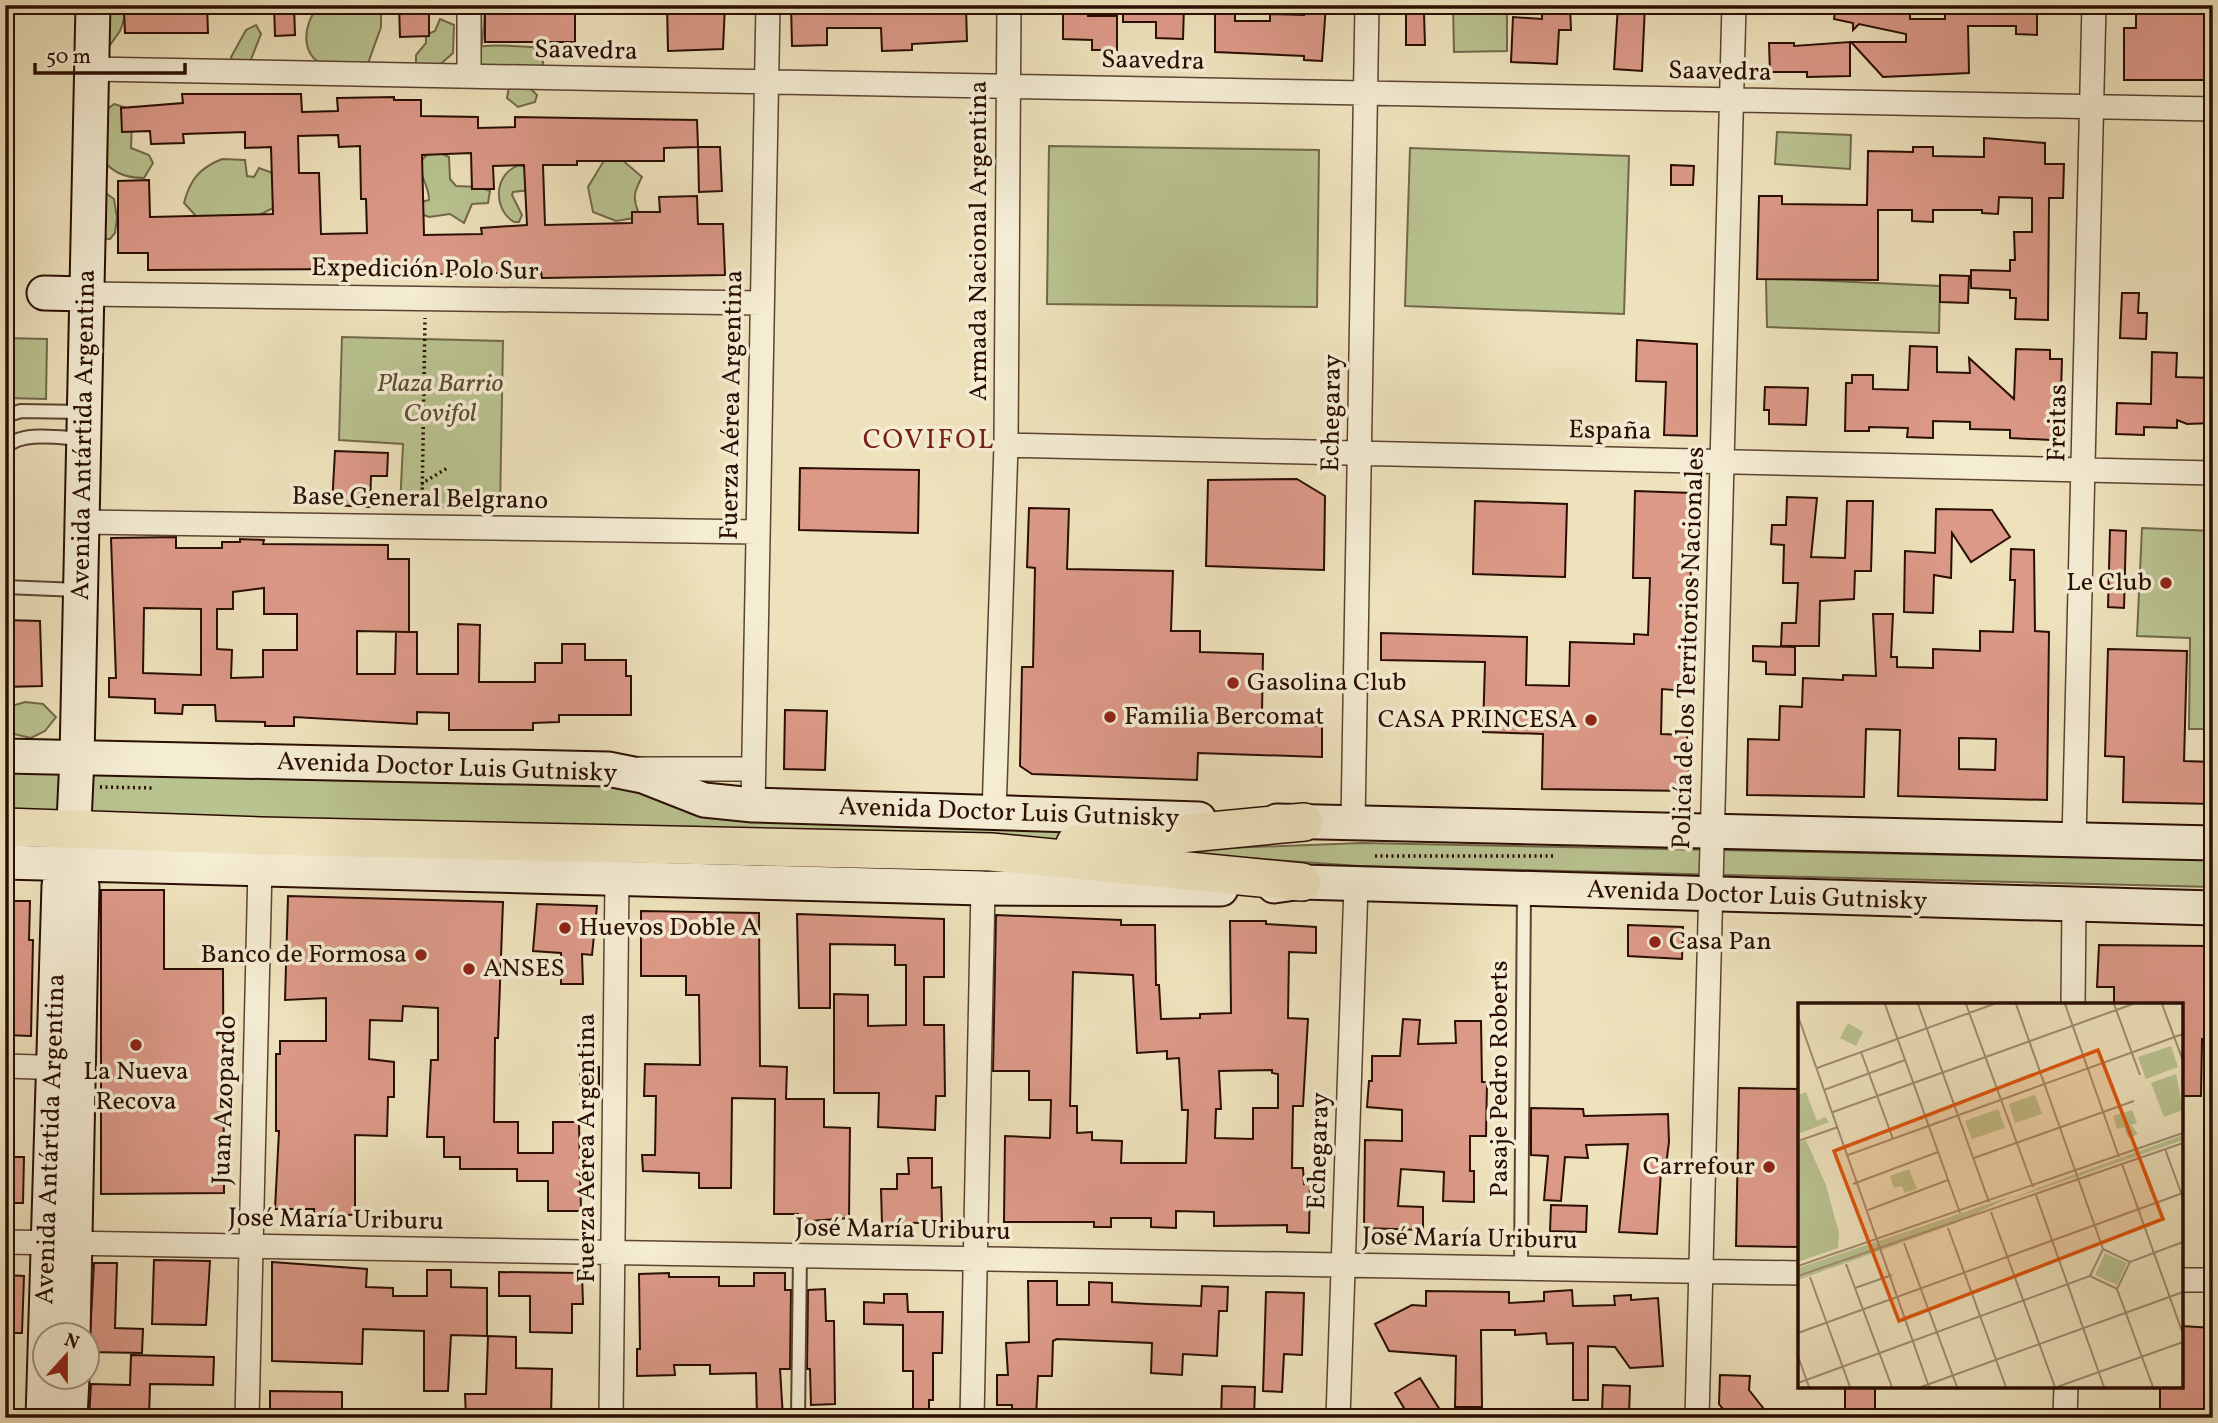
<svg xmlns="http://www.w3.org/2000/svg" width="2218" height="1423" viewBox="0 0 2218 1423" font-family="Vollkorn,serif">
<style>
.green{fill:#b9c390;stroke:#72684a;stroke-width:2}
.building{fill:#dc9988;stroke:#2a0e03;stroke-width:2;fill-rule:evenodd}
.lines{fill:none;stroke-linecap:round;stroke-linejoin:round}
.lane-casing{stroke:#5b4331;stroke-width:16}
.street-casing{stroke:#5b4331;stroke-width:26}
.secondary-casing{stroke:#2a0e03;stroke-width:37}
.primary-casing{stroke:#2a0e03;stroke-width:40}
.path{stroke:#2a0e03;stroke-width:3.5;stroke-dasharray:2 3.5;stroke-linecap:butt}
.lane{stroke:#f4ecd3;stroke-width:12}
.street{stroke:#f4ecd3;stroke-width:23}
.secondary{stroke:#f4ecd3;stroke-width:33}
.primary{stroke:#eee2bc;stroke-width:37}
.poi-dot{fill:#8f2418;stroke:#f4ecd3;stroke-width:2.5}
.labels{text-anchor:middle;dominant-baseline:central;stroke-width:7;stroke-linejoin:round;paint-order:stroke}
.street-label{font-size:26px;fill:#2a0e03;stroke:#f4ecd3}
.park-label{font-size:26px;font-style:italic;fill:#5c4d34;stroke:#f4ecd3}
.poi-label{font-size:26px;fill:#2a0e03;stroke:#f4ecd3;text-anchor:start}
.neighbourhood-label{font-size:28px;letter-spacing:2px;fill:#7a1f14;stroke:#f4ecd3}
.inset-road{fill:none;stroke:#a08d72;stroke-width:2}
.view{fill:#de550c;fill-opacity:0.15;stroke:#de550c;stroke-width:3.5}
.inset-edge{fill:none;stroke:#2a0e03;stroke-width:3.5}
</style>
<rect width="100%" height="100%" fill="#eee2bc"/>
<filter id="stains"><feTurbulence type="fractalNoise" baseFrequency=".00286" numOctaves="4"/><feColorMatrix values="0 0 0 0 .2 0 0 0 0 .09 0 0 0 0 .02 0 0 0 .5 -.17"/></filter>
<radialGradient id="worn" r=".72"><stop offset=".6" stop-color="#630" stop-opacity="0"/><stop offset="1" stop-color="#630" stop-opacity=".3"/></radialGradient>
<!-- green -->
<path class="green" d="M104,5H129L120,31L105,52Z
M320,5H381V27L367,66C356,67 343,69 332,67C299,62 301,24 320,5Z
M462,5H486L482,44L479,47C491,43 518,47 533,47L542,56L544,70L481,75Z
M1453,5H1507V51L1454,52Z
M440,19L454,25L453,53L435,69L416,70V55L426,43V35L435,31Z
M256,25L261,34L248,67L237,75L231,57L246,30Z
M528,86L537,95L535,102L518,107L507,98L509,87Z
M114,104L127,108L132,120L131,148L149,155L153,163L144,178C122,178 111,171 98,155L101,114Z
M1777,132L1851,135L1850,169L1775,164Z
M1049,146L1319,150L1317,307L1047,304Z
M1410,148L1629,156L1624,314L1405,306Z
M436,151L449,157L450,179L456,186L479,187L490,191L488,203L472,204L464,223L450,214L429,217L421,214V202L429,200C430,180 404,162 436,151Z
M222,159L245,160L247,176L254,177L259,168L278,175L273,208L250,220L196,216L184,203C190,179 200,168 222,159Z
M605,159H621L642,177C635,190 632,197 638,211L634,218L616,221L593,212L588,187Z
M520,165L534,170L530,190L513,192L512,195L522,215L519,222H514C492,209 494,172 520,165Z
M107,194L114,199L117,218L115,233L110,239H98L101,195Z
M1766,278L1940,286L1939,333L1767,327Z
M342,337L503,341L500,509L400,506L403,444L339,440Z
M5,338L47,339L46,399L5,398Z
M2142,528L2213,531V729H2189L2190,638L2137,636Z
M25,702L43,704L56,717L45,731L31,738L5,732V708Z
M5,768L606,781L708,817L1182,827L923,851L1243,880L5,857Z
M1362,843L2213,860V887L1359,866L1146,851Z"/>
<!-- building -->
<path class="building" d="M166,5H207L208,33H125L124,12L166,10Z
M274,5H294L295,35L275,36Z
M399,5H429V36L400,37Z
M485,5H575V42H485Z
M667,5H725L723,49L668,51Z
M791,5L966,8L967,41L912,44V50L882,51L881,28H827V45L792,46Z
M1063,5H1088V16H1117V50H1092V40L1063,39Z
M1123,5H1184L1183,39L1156,38V22H1123Z
M1215,5H1235V21H1270V14L1304,15V5H1326L1322,61L1304,60V56L1215,52Z
M1542,5H1570L1571,30H1559L1557,64L1511,62L1513,17L1542,19Z
M1618,5H1645L1642,71L1614,69Z
M1853,5H1880L1873,12L1910,11V19H1945V6L2037,5V35L2016,34V26H1968L1969,73L1883,77L1851,42H1906V34L1859,24L1853,30V23L1834,19L1835,12H1853Z
M2136,5H2213L2212,80H2124V28H2136Z
M1424,13L1425,45H1406V14Z
M1850,42V76L1807,77V72H1770L1769,43H1794V46Z
M182,94H301L302,112L338,111L337,98L394,97V100H421V116L478,117V128L515,127V117L697,120L698,147L664,148V161H577V165H543L545,225L632,223V212H660L659,197L697,196L698,224H723L725,275L542,278L541,272L363,276V269L148,270V253H118V181L149,180L150,217L273,214L271,147L245,148V132L183,134L184,143L151,144L150,131L122,132L121,108L183,103ZM338,135L339,147L360,146L361,199H366L367,233L321,234L319,173H299L298,136ZM471,153L472,189H494L493,166L524,165L527,225L481,228L482,234L424,235L422,155Z
M1984,138L2045,143V164H2064L2063,198H2049L2048,320L2015,319L2016,298H2010V290L1971,288V270L2010,271V260H2015L2014,232H2032V198L1999,197L1998,214L1982,213V210H1933V222L1912,221V210H1878V280L1757,279L1759,196H1782V204L1867,205L1868,151L1913,152V147H1933V156L1984,157Z
M698,147H720L722,191L699,192Z
M1671,165L1694,166L1693,185H1671Z
M1940,275L1969,276L1968,303L1940,302Z
M2122,293H2139L2138,313H2147L2146,339L2120,338Z
M1637,340L1697,344V436L1664,435L1666,382L1636,381Z
M1910,346L1937,347V372L1970,373L1969,358L2014,399L2016,349L2050,350V359H2062L2061,392H2053L2051,440L2010,438V430L1970,429V422L1933,421V438L1907,437L1908,428L1869,427V431H1845L1846,383H1852V375H1873V389L1908,390Z
M2152,352L2177,353L2176,377L2213,378V423L2187,424L2177,420V428L2144,427V435L2116,434L2117,403L2151,404Z
M1765,387L1808,388L1806,425L1769,424V410H1764Z
M335,451L388,453L387,476H371L370,507L332,505Z
M800,468L919,470L918,533L799,530Z
M1297,479L1325,496L1324,570L1206,566L1208,480Z
M1635,491L1692,493L1689,672L1686,691L1662,689L1661,734L1687,735L1689,791L1542,789L1543,734L1483,732L1485,662L1381,660V633L1527,637L1526,685L1569,686L1570,642L1634,644V634L1648,635L1650,578H1633Z
M1787,497L1817,498L1811,557L1845,558L1847,501H1873L1871,571H1855L1854,599L1820,601L1819,646H1781L1782,623H1796L1798,583H1783L1784,545L1771,544L1772,525H1786Z
M1475,501L1567,504L1565,577L1473,574Z
M1029,508L1069,509L1067,569L1173,571L1171,631H1200V652L1263,654L1262,713H1299V726H1322V757L1198,753L1197,780L1032,774L1020,766L1022,667H1033L1035,568L1027,567Z
M1936,509L1992,510L2010,537L1971,562L1952,533L1951,578L1934,575L1933,613L1904,612L1905,551L1935,553Z
M2110,530L2126,531L2124,608L2108,607Z
M176,537V548H222V542H240V539L264,540L263,544L388,545V559H409V632L357,631V674H395L396,632H417V674H458V624L480,625L479,682H535V663H562V644H585V660H626V676H631V715H559V722L533,723V730H449V713L417,712V724L294,717V726H265V722L216,721L215,705H183L182,714L155,713V699L109,697V678H116L111,538ZM264,588V614H297V650H263V677L231,678L232,650L217,649V609H233V592ZM144,608L201,609V675L143,673Z
M2011,549L2034,550L2035,631L2049,632L2047,800L1898,796L1900,730L1866,729L1864,797L1747,795L1748,739L1779,740L1780,706L1802,707L1803,678L1843,680V675L1876,676L1873,614H1893L1891,657H1897V667L1933,668V649L1980,651V631L2013,632L2015,580H2010ZM1959,738L1996,739L1995,770L1959,769Z
M5,620L40,621L42,686L5,687Z
M1753,646L1795,647V675L1766,674V662L1753,661Z
M2108,649L2187,651L2184,761L2213,762V804L2123,802L2124,757L2105,756Z
M785,710L827,711L825,770L784,769Z
M101,890H164V969H223L224,1193L101,1194Z
M288,896L503,902L498,1038H495L494,1122H518V1153H553V1122H579L581,1211H548V1181H517V1169H460V1157H444V1137H427L431,1060H438V1008L403,1006L402,1021L370,1020L369,1059L394,1062V1097H388L387,1136L355,1135V1215L314,1214V1209H275L279,1131H276V1054H280V1041H326V998L285,1000Z
M5,901H30L29,940H33L31,1036L5,1035Z
M537,904L597,906L592,955L582,954L583,984H561V953L533,951Z
M641,911L759,913L760,1066L787,1067L786,1099H824V1127L850,1128L849,1218L798,1222V1214H774L775,1099L732,1098L731,1188H699V1173L643,1171L642,1155H655L656,1096H644L645,1064L700,1065L699,995H686V976H641Z
M797,914L944,919V977H924V1025H944L945,1096H936L935,1130L878,1127L879,1093H834V994L868,995V1026L906,1025V965H895V945L830,944V1008H799Z
M996,915L1121,920V925H1155L1156,985H1159L1161,1019L1200,1018V1014L1231,1013L1230,921H1266V924L1316,927V953L1289,952L1288,1018L1308,1019L1303,1106H1293L1292,1168H1303L1304,1184H1310L1309,1233L1287,1232V1225L1214,1226V1212L1176,1211V1228L1151,1227V1218H1111V1227H1094V1222H1004L1005,1136L1050,1138L1051,1100H1029V1071H993ZM1073,972L1133,975L1137,1053L1167,1051V1059L1179,1058L1182,1110H1188L1186,1163H1121L1122,1141L1092,1140V1132L1077,1133V1106H1070ZM1272,1070V1073L1278,1074V1108H1253V1139L1215,1138L1216,1109H1221L1219,1071Z
M1628,925L1683,927L1682,959L1628,956Z
M2099,945L2210,946L2213,1039H2202L2201,1096H2181V1005H2114V987H2097Z
M1403,1019L1420,1020L1418,1044L1456,1043L1455,1021H1481L1482,1082H1487L1486,1136H1470V1171H1474V1202L1443,1201L1444,1172L1401,1169L1398,1206L1423,1207V1230L1364,1228L1365,1140L1402,1141V1110L1367,1107L1369,1081H1372V1056H1400Z
M580,1067H599V1089H580Z
M1739,1088L1800,1089V1247L1736,1246Z
M1531,1108L1583,1109L1584,1116L1668,1114L1669,1142L1665,1173L1661,1172L1657,1234L1619,1232L1628,1144L1586,1145L1588,1158L1565,1157L1561,1201L1544,1200L1548,1156L1531,1155Z
M5,1157H24L23,1203H5Z
M908,1158H932V1188L941,1187L942,1222L882,1224L881,1189H897V1174H909Z
M1551,1205L1587,1206L1586,1232L1550,1231Z
M154,1260L210,1261L206,1325L152,1324Z
M272,1262L367,1269L366,1287L393,1288V1296H427V1270H451V1287L487,1288V1336L451,1335L448,1391H424V1331L363,1329L362,1364L272,1361Z
M94,1263H117L115,1328L143,1329L142,1353L89,1352Z
M499,1272L582,1273L583,1304H572V1333L530,1332V1296H499Z
M669,1273V1277H719V1286H754V1273H785V1290H791L790,1369H780L783,1418H757L756,1373L710,1374V1365H674L675,1375L637,1376V1349H640L639,1274Z
M5,1275L24,1276L22,1333H5Z
M1028,1281H1057V1305H1089V1282L1112,1283V1302L1148,1304L1201,1306L1202,1286L1228,1287L1227,1311H1219L1217,1356L1183,1354L1182,1375L1151,1373L1152,1343L1057,1339L1053,1341L1052,1376H1038L1036,1418H1012V1405H997V1375H1008L1006,1343L1029,1342Z
M825,1289L826,1321H834L835,1404L811,1405L810,1369H807L808,1290Z
M1572,1290L1573,1306L1615,1305L1614,1296L1631,1295V1300L1658,1298L1663,1366L1630,1368L1615,1347L1588,1346V1400H1573V1343L1547,1344L1546,1333L1515,1335V1330H1481L1482,1407H1455L1456,1356L1389,1351L1375,1324L1412,1305L1426,1306V1291L1509,1292V1303L1544,1301V1292Z
M1266,1292L1304,1293L1302,1355L1284,1354L1282,1392L1263,1391Z
M884,1294H907L908,1312H943L942,1353H933V1400H929V1415H913V1371H903V1325L864,1324V1302L884,1303Z
M2181,1326L2213,1328V1418H2160V1386H2181Z
M488,1336L516,1337V1368L552,1369L551,1418H466L465,1394H486Z
M131,1355L214,1357L213,1385L150,1384L149,1418H89L91,1384L130,1385Z
M1720,1375L1750,1376L1749,1390L1771,1418H1730L1719,1404Z
M1420,1378L1445,1418H1410L1395,1393Z
M1603,1385L1630,1386L1629,1414L1602,1413Z
M1222,1386L1255,1387L1254,1418H1221Z
M1845,1386H1875V1411H1845Z
M270,1391L342,1392V1417L270,1415Z"/>
<g class="lines">
<!-- lane casing -->
<g class="lane-casing">
<path id="lane" d="M5,416L21,411L83,412
M5,448C21,430 61,438 83,439
M5,587L78,590
M1521,1268L1524,890
M798,1418L800,1256"/>
</g>
<!-- street casing -->
<g class="street-casing">
<path id="street" d="M92,69L2213,109
M469,76V5
M87,294L762,303
M1006,445L2213,473
M82,522L757,532
M640,769H753
M753,805L768,5
M994,814L1006,445L1009,5
M1353,822L1367,5
M2074,841L2094,5
M2073,1005L2074,904
M5,1066L69,1068
M5,1242L1800,1273
M2181,1280H2213
M247,1418L260,867
M611,1418L617,879
M972,1418L983,888
M1338,1418L1356,885
M1697,1418L1734,5
M2065,1418L2066,1386"/>
</g>
<!-- secondary casing -->
<g class="secondary-casing">
<path id="secondary" d="M44,293L87,294
M5,756L608,769L643,776L704,800L753,805L1199,819
M1277,821L2213,843
M5,862L983,888L1221,889
M72,864L82,886L73,1336
M1274,886L1302,882L2213,908
M43,1418L59,885L72,864L77,758L93,5
M70,1418L72,1378"/>
</g>
<!-- primary casing -->
<g class="primary-casing">
<path id="primary" d="M5,827L260,836L991,852L1302,882
M1075,844L1304,822"/>
</g>
<!-- path -->
<path class="path" d="M424,389L451,390
M421,484L449,467
M422,506L425,318
M100,787L155,788
M1375,856H1556"/>
<!-- lane -->
<use href="#lane" class="lane"/>
<!-- street -->
<use href="#street" class="street"/>
<!-- secondary -->
<use href="#secondary" class="secondary"/>
<!-- primary -->
<use href="#primary" class="primary"/>
</g>
<!-- markers -->
<g class="poi-dot">
<circle cx="2166" cy="583" r="7"/>
<circle cx="1233" cy="683" r="7"/>
<circle cx="1110" cy="717" r="7"/>
<circle cx="1591" cy="720" r="7"/>
<circle cx="565" cy="928" r="7"/>
<circle cx="1655" cy="942" r="7"/>
<circle cx="421" cy="955" r="7"/>
<circle cx="469" cy="969" r="7"/>
<circle cx="136" cy="1045" r="7"/>
<circle cx="1769" cy="1167" r="7"/>
</g>
<g class="labels">
<!-- street labels -->
<g class="street-label">
<text transform="translate(586 51) rotate(1)">Saavedra</text>
<text transform="translate(1153 61) rotate(1)">Saavedra</text>
<text transform="translate(1720 72) rotate(1)">Saavedra</text>
<text transform="translate(979 241) rotate(-90)">Armada Nacional Argentina</text>
<text transform="translate(425 270) rotate(1)">Expedición Polo Sur</text>
<text transform="translate(732 405) rotate(-89)">Fuerza Aérea Argentina</text>
<text transform="translate(1332 413) rotate(-89)">Echegaray</text>
<text transform="translate(2058 423) rotate(-89)">Freitas</text>
<text transform="translate(1610 431) rotate(1)">España</text>
<text transform="translate(84 435) rotate(-89)">Avenida Antártida Argentina</text>
<text transform="translate(420 499) rotate(1)">Base General Belgrano</text>
<text transform="translate(1689 648) rotate(-88)">Policía de los Territorios Nacionales</text>
<text transform="translate(447 768) rotate(2)">Avenida Doctor Luis Gutnisky</text>
<text transform="translate(1009 813) rotate(2)">Avenida Doctor Luis Gutnisky</text>
<text transform="translate(1757 896) rotate(2)">Avenida Doctor Luis Gutnisky</text>
<text transform="translate(1500 1079) rotate(-90)">Pasaje Pedro Roberts</text>
<text transform="translate(225 1100) rotate(-88)">Juan Azopardo</text>
<text transform="translate(51 1139) rotate(-88)">Avenida Antártida Argentina</text>
<text transform="translate(587 1148) rotate(-90)">Fuerza Aérea Argentina</text>
<text transform="translate(1319 1151) rotate(-88)">Echegaray</text>
<text transform="translate(336 1220) rotate(1)">José María Uriburu</text>
<text transform="translate(903 1230) rotate(1)">José María Uriburu</text>
<text transform="translate(1470 1239) rotate(1)">José María Uriburu</text>
</g>
<!-- park labels -->
<g class="park-label">
<text x="440" y="384">Plaza Barrio<tspan x="440" dy="30">Covifol</tspan></text>
</g>
<!-- poi labels -->
<g class="poi-label">
<text x="2152" y="583" text-anchor="end">Le Club</text>
<text x="1247" y="683">Gasolina Club</text>
<text x="1124" y="717">Familia Bercomat</text>
<text x="1577" y="720" text-anchor="end">CASA PRINCESA</text>
<text x="579" y="928">Huevos Doble A</text>
<text x="1669" y="942">Casa Pan</text>
<text x="407" y="955" text-anchor="end">Banco de Formosa</text>
<text x="483" y="969">ANSES</text>
<text x="136" y="1072" text-anchor="middle">La Nueva<tspan x="136" dy="30">Recova</tspan></text>
<text x="1755" y="1167" text-anchor="end">Carrefour</text>
</g>
<!-- neighbourhood labels -->
<g class="neighbourhood-label">
<text x="929" y="440">COVIFOL</text>
</g>
</g>
<!-- overview -->
<g transform="translate(1798 1003)">
<rect width="385" height="385" fill="#eee2bc"/>
<path d="M50,20L65,29L58,43L42,35ZM373,43L380,64L348,76L340,54ZM378,71L385,107L366,114L353,80ZM8,89L19,118L27,114L31,119L0,131V92ZM237,92L244,111L217,120L211,101ZM200,106L207,125L174,136L167,118ZM334,107L339,120L333,122L340,131L330,135L326,124L319,126L315,113ZM385,132V137L211,197L237,186ZM8,137L28,182L41,230L40,245L0,259V140ZM111,166L119,186L107,190L104,183L96,185L92,173ZM214,193L156,221L0,277V265ZM307,250L329,260L319,282L297,272Z" fill="#b9c390"/>
<path class="inset-road" d="M87,1L162,210M120,1L191,199M168,1L235,184M218,1L305,246M267,1L321,154M316,1L342,72M364,1L385,58M0,13L131,384M63,49L95,136M19,65L196,1M26,87L107,57M35,109L335,1M0,138L40,124M367,146L385,195M50,152L385,31M176,155L336,98M324,161L385,331M55,181L140,149M238,192L306,384M70,207L150,177M193,209L257,384M150,225L208,384M106,240L159,384M48,261L94,384M0,263L385,130M0,273L385,140M292,273L319,286L332,259M12,274L52,384M57,285L94,272M319,286L355,384M0,330L385,190M0,353L11,384M0,380L292,273L305,246L332,259L385,239M123,384L385,289M259,384L385,339"/>
<path class="view" d="M300,47L365,216L101,318L36,148Z"/>
<rect width="385" height="385" class="inset-edge"/>
</g>
<!-- margin -->
<rect width="2218" height="1423" fill="none" stroke="#eee2bc" stroke-width="28"/>
<rect x="7" y="7" width="2204" height="1409" fill="none" stroke="#2a0e03" stroke-width="3.5"/>
<rect x="14" y="14" width="2190" height="1395" fill="none" stroke="#2a0e03" stroke-width="2"/>
<!-- north arrow -->
<g transform="translate(66 1356) rotate(21)"><circle r="33" fill="#f4ecd3" stroke="#a39380" stroke-width="2"/>
<path d="M0-5L12 26L0 18L-12 26Z" fill="#8f2418"/>
<text y="-10" font-size="19" font-weight="bold" text-anchor="middle" fill="#2a0e03">N</text>
</g>
<!-- scale -->
<path d="M35 63v10h150v-10" fill="none" stroke="#2a0e03" stroke-width="3.5"/>
<text x="46" y="63" font-size="21" fill="#2a0e03" stroke="#f4ecd3" stroke-width="5" paint-order="stroke">50 m</text>
<rect width="100%" height="100%" filter="url(#stains)"/>
<rect width="100%" height="100%" fill="url(#worn)"/>
</svg>
